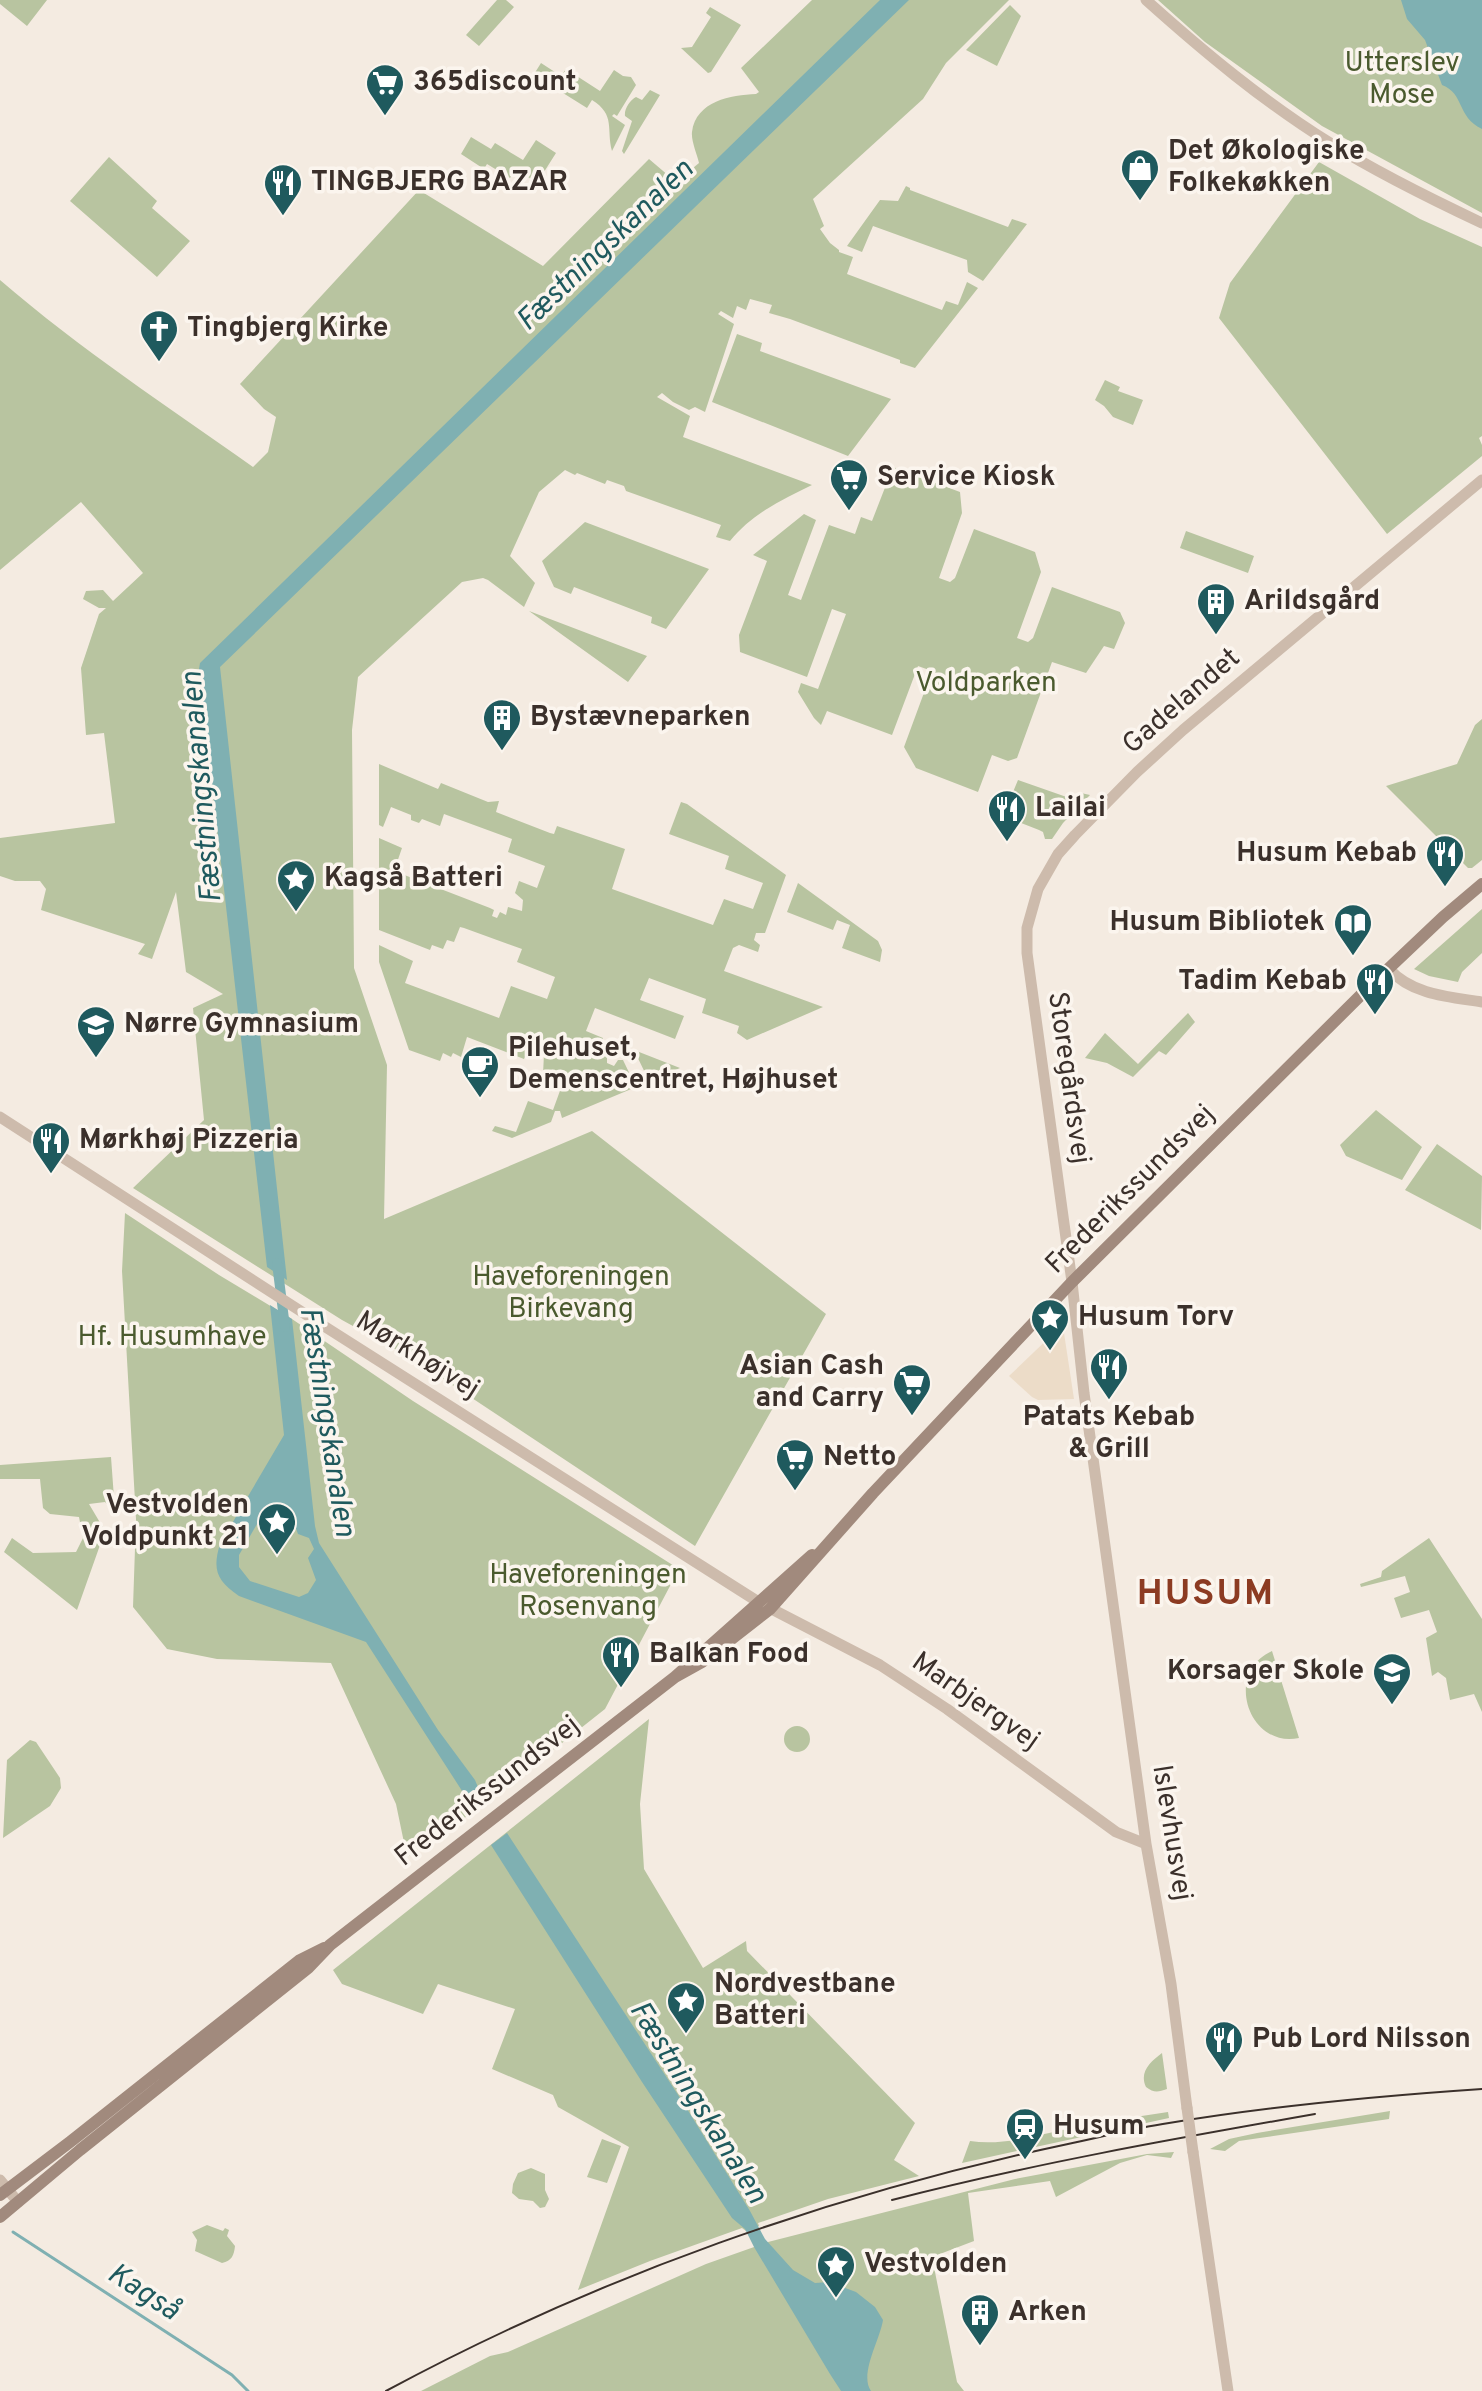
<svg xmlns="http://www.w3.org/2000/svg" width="1482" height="2391" viewBox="0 0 1482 2391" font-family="Overpass,sans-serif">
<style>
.green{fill:#b8c4a0}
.plaza{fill:#ecdcc8}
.water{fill:#7fb0b2;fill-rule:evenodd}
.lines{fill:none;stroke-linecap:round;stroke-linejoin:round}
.stream{stroke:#7fb0b2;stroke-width:3}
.canal{stroke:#7fb0b2;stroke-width:10}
.tertiary{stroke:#cdbbac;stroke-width:11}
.secondary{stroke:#a18a7d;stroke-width:12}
.tram{stroke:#3b302b;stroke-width:2}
.tertiary-bridge{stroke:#cdbbac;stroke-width:11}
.labels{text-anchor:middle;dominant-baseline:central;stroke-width:7;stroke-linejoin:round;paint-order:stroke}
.park-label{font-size:28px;fill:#4a5a2e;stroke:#fbf5ee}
.poi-label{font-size:28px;font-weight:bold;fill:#3b302b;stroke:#fbf5ee;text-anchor:start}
.street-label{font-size:28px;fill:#3b302b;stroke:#fbf5ee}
.water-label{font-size:30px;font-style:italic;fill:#1f5a5e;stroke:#fbf5ee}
.district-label{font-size:36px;font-weight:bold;letter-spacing:2px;fill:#8c3b22;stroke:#fbf5ee}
</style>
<rect width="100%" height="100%" fill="#f4ebe1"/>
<!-- green -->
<path class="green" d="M0,0H47L27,26L0,4Z
M497,0H506L514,7L479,46L466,35Z
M812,0H1009L946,63L923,99L813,199L824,226L820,229L830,243L839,250V252L853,257L847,274L942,310L946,301L958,305L967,282L978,288L915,368L900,363V360L790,319L769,313L772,305L750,299L746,310L737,306L733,318L721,311L718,314L734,324L705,412L695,407L689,410L673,402L662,393L657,397L690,416L683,437L812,485C781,500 752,514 730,541L716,537L721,525L626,491L624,486L607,480L605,484L577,473L575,475L565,470L539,492L510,556L535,583L524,607L488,580L483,578L462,582L358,677L352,730L354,968L387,1065L384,1219L592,1131L826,1314L695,1546L413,1359L342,1320L133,1188L204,1120L193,1008L223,994L186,972L176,892L152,959L138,954L145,944L41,910L46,889L40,881H15L0,876V838L115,823L104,733L86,735L81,668L99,614L106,608H99L83,599L86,591L103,590L113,601L143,573L81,502L0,570V280C80,349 167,406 253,467L268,452L276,417L264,409L240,384L419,190L543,266L649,159L676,182L699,163C697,154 691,141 692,132C696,101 731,95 756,94L759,92L741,68Z
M1158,0H1482V213L1322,126L1205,42Z
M1010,5L1021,16L997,66L966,50Z
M710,7L741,25L711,72L708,73L681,48L692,47L711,17L706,13Z
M541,63L561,76L566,69L600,91L614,70L623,76L631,77L636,85L617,116L614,114L612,116L625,125L612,151C606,129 616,115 592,100L587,108L555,88L552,92L531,79Z
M650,90L660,95L624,154L622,151L632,121L625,116C624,109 630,100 636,97L642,100Z
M471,137L491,149L495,143L523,160L536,140L556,153L537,183L516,169L510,178L487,164L484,169L461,154Z
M109,157L157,201L152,208L190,241L157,277L70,201Z
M1319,162L1420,219L1482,247V436L1479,438L1482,445V456L1387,534L1219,318L1230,283Z
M906,186L910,188V190L1008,227L1012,219L1027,224L983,281L968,272L967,260L873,226L862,252L847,246L880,200L898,201Z
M737,334L762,343L760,351L891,399L848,456L712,402Z
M1105,380L1120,387L1118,391L1143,400L1133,425L1113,417L1104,406L1095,400Z
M893,467L960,492L962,513L939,578L950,582L955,578L974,529L1035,552L1041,572L1017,638L1028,642L1033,638L1052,587L1120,612L1125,623L1114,649L1104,646L1086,673L1052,662L1017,758L1008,761L992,755L978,792L916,768L904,747L932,671L918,666L892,735L827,711L821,725L814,718L798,692L801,683L818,689L846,614L832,609L807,677L740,652L739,635L767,561L753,555L804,514L816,520L788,595L801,600L829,525L855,534L861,517L872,521Z
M585,522L709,569L666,629L651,623L652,617L574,587L571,594L554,587L542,561Z
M1186,531L1254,556L1248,573L1180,548Z
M529,611L647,656L628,682Z
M1482,719V860L1472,868H1468L1386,786L1457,764L1475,725Z
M379,764L438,789L441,783L488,802L499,801L496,812L550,833L554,834L557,826L625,849L612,889L713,925L724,899L753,909L763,883L725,869L729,856L669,834L681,802L687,804L786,875L765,933H756L754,940L760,945L758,952L739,945L733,948L724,971L823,1007L747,1040L737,1033L739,1026L702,1013L706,999L649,978L640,1000L684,1016L675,1039L595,1008L586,1031L603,1038L598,1051L607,1057V1063L614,1066L618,1060H623L636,1087L562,1118L560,1111H555L551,1122L512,1138L492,1131L495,1126L516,1132L528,1101L553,1110L561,1088L533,1077L535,1073L543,1074L544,1054L527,1052L524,1059L467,1037L461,1057L453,1053L451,1057L443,1053L440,1061L409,1050L379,962V945L413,961L405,983L499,1018L511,986L547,999L555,977L517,962L522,949L464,928L460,927L454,942L447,940L443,949L432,945L430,950L379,930V838L402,848L394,871L490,908L494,910L492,916L497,918L500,912L506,915L508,907L522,911L523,900L515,893L519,881L537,888L545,866L508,852L512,839L444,814L440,826L422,819L419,823L411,820V815L391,807L383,827L379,825Z
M1018,780L1078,801L1081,793L1090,795L1063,823L1052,839H1045L1043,832L1039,830L1003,816Z
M798,883L878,941L882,950L880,962L842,948L850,925L837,920L833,930L787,912Z
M1482,909V953L1462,972L1458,982L1429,976L1414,969Z
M1188,1013L1195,1022L1166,1055L1159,1051L1133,1077L1107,1063L1085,1058L1105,1033L1138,1064Z
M634,1050L680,1068L649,1081Z
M1376,1110L1422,1147L1402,1180L1346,1156L1340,1145Z
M1437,1144L1482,1176L1481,1230L1405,1190Z
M125,1213L219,1275L292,1319L413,1401L679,1569L605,1709L485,1804L407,1857L396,1804L331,1663L217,1659L167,1649L133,1607L136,1519L122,1271Z
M111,1457L114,1498L111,1508L105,1502L89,1504L105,1531L77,1610L4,1552L12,1538L33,1553L76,1552L83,1538L79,1517L50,1514L43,1508L40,1479H0V1465Z
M1429,1538L1482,1619V1712L1474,1694L1450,1700L1446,1678L1438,1672L1432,1676L1426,1638L1437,1632L1429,1610L1401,1618L1394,1598L1410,1592L1405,1576L1361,1587L1360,1584L1381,1577L1382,1571Z
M1272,1651L1299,1738C1249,1749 1223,1673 1272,1651Z
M649,1719L640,1804L644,1869L703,1968L746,1941L747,1951L915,2123L894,2160L919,2176L828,2199L758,2223L759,2226L746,2231L742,2228L650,2261L578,2290L629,2147L558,2107L553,2095L492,2069L515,2009L438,1984L423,2014L342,1984L333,1970Z
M784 1739a13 13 0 1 1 26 0a13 13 0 1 1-26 0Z
M30,1740L36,1742L60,1778L61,1788L50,1806L3,1838L7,1760Z
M1162,2053L1167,2089C1158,2092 1154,2093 1146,2087C1139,2072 1150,2062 1162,2053Z
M1390,2111L1389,2119L1239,2141L1225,2151L1210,2149L1229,2139L1257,2133Z
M1168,2112L1169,2118L962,2163L970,2141C1001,2146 1033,2136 1063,2130C1098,2123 1133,2117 1168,2112Z
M602,2139L621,2146L607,2183L587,2177Z
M1174,2152L1171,2158L1147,2155L1120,2163L1056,2197L1050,2181L968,2193L974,2241L932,2257L957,2382L964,2391H421L490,2356L508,2352L706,2264L768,2242L1015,2179L1147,2154Z
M531,2168L545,2174V2190L549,2199L545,2207L540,2208L533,2201L519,2199L512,2193L513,2184L518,2173Z
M207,2225L223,2231L225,2228L229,2230L227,2236L235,2246C234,2255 232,2261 222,2263L195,2251L197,2240L192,2232Z"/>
<!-- plaza -->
<path class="plaza" d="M1056,1331L1064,1333L1074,1399L1038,1400L1032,1397L1009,1376Z"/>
<!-- water -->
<path class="water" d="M880,0H909L220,667L287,1280L267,1267L199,669L200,663Z
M1401,0H1482V129C1456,116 1465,94 1442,85L1425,40L1407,19Z
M270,1305L292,1319L315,1526L319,1543L438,1730L475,1780L485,1804L475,1811L366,1642L239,1596C217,1581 212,1570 220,1544L284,1435ZM283,1506L290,1512L298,1534L309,1538L314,1549L308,1558L316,1580L308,1593L299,1597L250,1581L239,1567V1555L264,1512L274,1507Z
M507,1833L684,2104L750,2211L765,2239L793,2270L815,2283L829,2282L856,2292L875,2307L883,2320C880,2340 859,2374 871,2391H841L830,2374L754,2247L745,2229L732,2218L642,2082L491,1845Z"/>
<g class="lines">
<!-- stream -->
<path class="stream" d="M13,2232L232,2375L248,2391"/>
<!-- canal -->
<path class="canal" d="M277,1263L285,1327"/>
<!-- tertiary -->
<path class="tertiary" d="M1146,0C1204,52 1264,102 1330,143C1378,173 1431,199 1482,223
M1389,969C1412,995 1450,997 1482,1002
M0,1117L316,1321L760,1603L880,1665L947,1709L1116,1832L1146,1844
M1187,2108L1171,1984L1146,1844L1084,1393L1072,1282L1027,953V928L1038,889L1058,854L1075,835L1137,772L1183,730L1482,480
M1193,2152L1228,2391
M0,2180L18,2202"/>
<!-- secondary -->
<path class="secondary" d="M675,1677L702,1662L770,1609L873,1493L1072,1282L1368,988L1443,917L1482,884
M0,2195L70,2142L300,1960L324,1948
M0,2217L80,2150L308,1968L330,1945L675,1677L812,1555"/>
<!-- tram -->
<path class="tram" d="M892,2200C1031,2164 1173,2139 1315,2114
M386,2391C599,2276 832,2194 1068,2144C1101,2137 1135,2128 1169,2123C1272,2106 1377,2096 1482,2089"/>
<!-- tertiary-bridge -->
<path class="tertiary-bridge" d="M1187,2108L1193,2152"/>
</g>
<!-- icons -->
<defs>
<g id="supermarket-pin" transform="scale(2)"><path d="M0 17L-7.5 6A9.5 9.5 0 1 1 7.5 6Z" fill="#1f5a5e" stroke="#fbf5ee"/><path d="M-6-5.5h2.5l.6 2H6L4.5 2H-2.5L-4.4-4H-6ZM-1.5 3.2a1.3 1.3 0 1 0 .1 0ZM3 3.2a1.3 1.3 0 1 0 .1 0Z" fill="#fff"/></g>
<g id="shop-pin" transform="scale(2)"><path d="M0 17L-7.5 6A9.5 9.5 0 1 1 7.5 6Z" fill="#1f5a5e" stroke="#fbf5ee"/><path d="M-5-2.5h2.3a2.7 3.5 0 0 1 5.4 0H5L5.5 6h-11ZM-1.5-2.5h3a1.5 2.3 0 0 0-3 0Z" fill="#fff"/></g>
<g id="restaurant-pin" transform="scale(2)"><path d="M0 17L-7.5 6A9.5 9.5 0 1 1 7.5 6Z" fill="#1f5a5e" stroke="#fbf5ee"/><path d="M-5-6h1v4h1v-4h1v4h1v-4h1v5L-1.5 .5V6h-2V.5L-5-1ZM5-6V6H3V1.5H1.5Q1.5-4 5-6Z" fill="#fff"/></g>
<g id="church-pin" transform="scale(2)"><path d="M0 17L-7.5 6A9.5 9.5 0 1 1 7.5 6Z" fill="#1f5a5e" stroke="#fbf5ee"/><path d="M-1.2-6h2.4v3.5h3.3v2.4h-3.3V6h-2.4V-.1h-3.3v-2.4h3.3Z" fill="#fff"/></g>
<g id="building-pin" transform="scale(2)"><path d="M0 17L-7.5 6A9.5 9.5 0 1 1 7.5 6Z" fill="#1f5a5e" stroke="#fbf5ee"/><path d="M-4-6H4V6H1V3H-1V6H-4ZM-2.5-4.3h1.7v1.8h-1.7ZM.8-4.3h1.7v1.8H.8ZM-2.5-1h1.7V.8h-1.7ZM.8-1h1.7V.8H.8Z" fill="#fff"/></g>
<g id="sight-pin" transform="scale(2)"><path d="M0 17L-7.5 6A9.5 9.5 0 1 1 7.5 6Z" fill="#1f5a5e" stroke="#fbf5ee"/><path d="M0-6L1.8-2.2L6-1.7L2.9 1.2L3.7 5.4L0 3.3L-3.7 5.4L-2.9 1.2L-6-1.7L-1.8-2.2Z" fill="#fff"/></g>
<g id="library-pin" transform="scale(2)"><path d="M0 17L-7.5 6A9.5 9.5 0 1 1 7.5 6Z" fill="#1f5a5e" stroke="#fbf5ee"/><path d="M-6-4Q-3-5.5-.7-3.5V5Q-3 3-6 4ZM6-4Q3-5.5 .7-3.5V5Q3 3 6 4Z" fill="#fff"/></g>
<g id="school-pin" transform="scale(2)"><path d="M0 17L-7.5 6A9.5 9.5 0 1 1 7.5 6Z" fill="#1f5a5e" stroke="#fbf5ee"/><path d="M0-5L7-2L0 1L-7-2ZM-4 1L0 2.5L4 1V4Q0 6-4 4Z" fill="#fff"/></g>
<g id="cafe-pin" transform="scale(2)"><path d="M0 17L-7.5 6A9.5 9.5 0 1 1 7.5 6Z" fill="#1f5a5e" stroke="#fbf5ee"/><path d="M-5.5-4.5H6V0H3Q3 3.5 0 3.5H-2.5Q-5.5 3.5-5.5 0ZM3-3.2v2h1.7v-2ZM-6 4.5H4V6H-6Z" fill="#fff"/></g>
<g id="station-pin" transform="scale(2)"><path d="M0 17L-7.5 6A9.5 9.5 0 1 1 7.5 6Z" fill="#1f5a5e" stroke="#fbf5ee"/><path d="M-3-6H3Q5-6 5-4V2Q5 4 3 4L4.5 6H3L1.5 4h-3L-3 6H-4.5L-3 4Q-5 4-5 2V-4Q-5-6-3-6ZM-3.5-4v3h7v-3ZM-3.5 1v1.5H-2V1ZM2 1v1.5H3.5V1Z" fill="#fff"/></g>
</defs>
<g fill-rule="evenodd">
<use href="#supermarket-pin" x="385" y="83"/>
<use href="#shop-pin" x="1140" y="168"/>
<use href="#restaurant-pin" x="283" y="183"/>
<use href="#church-pin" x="159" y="329"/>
<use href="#supermarket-pin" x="849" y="478"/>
<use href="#building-pin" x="1216" y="602"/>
<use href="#building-pin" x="502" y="718"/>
<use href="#restaurant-pin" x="1007" y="809"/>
<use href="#restaurant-pin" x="1445" y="854"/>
<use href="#sight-pin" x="296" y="879"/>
<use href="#library-pin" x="1353" y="923"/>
<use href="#restaurant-pin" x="1375" y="982"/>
<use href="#school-pin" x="96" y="1025"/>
<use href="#cafe-pin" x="480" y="1065"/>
<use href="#restaurant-pin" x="51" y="1141"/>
<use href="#sight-pin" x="1050" y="1318"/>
<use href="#restaurant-pin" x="1109" y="1367"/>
<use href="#supermarket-pin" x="912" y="1383"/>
<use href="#supermarket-pin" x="795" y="1458"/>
<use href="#sight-pin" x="277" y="1522"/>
<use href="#restaurant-pin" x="621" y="1655"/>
<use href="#school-pin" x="1392" y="1672"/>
<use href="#sight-pin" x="686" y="2001"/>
<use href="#restaurant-pin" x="1224" y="2040"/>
<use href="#station-pin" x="1025" y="2127"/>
<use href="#sight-pin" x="836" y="2265"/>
<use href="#building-pin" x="980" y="2313"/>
</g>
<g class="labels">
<!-- park labels -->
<g class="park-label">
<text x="1402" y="64">Utterslev<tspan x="1402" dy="32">Mose</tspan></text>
<text x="986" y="684">Voldparken</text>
<text x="571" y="1278">Haveforeningen<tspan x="571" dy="32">Birkevang</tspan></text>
<text x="172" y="1338">Hf. Husumhave</text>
<text x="588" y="1576">Haveforeningen<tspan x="588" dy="32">Rosenvang</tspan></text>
</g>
<!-- poi labels -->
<g class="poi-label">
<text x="413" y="83">365discount</text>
<text x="1168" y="152">Det Økologiske<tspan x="1168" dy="32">Folkekøkken</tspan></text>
<text x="311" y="183">TINGBJERG BAZAR</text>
<text x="187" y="329">Tingbjerg Kirke</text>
<text x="877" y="478">Service Kiosk</text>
<text x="1244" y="602">Arildsgård</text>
<text x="530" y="718">Bystævneparken</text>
<text x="1035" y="809">Lailai</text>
<text x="1417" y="854" text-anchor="end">Husum Kebab</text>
<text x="324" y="879">Kagså Batteri</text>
<text x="1325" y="923" text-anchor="end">Husum Bibliotek</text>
<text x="1347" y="982" text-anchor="end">Tadim Kebab</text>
<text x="124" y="1025">Nørre Gymnasium</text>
<text x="508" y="1049">Pilehuset,<tspan x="508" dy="32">Demenscentret, Højhuset</tspan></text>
<text x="79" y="1141">Mørkhøj Pizzeria</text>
<text x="1078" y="1318">Husum Torv</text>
<text x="884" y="1367" text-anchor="end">Asian Cash<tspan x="884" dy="32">and Carry</tspan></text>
<text x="1109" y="1418" text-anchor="middle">Patats Kebab<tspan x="1109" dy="32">&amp; Grill</tspan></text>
<text x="823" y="1458">Netto</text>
<text x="249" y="1506" text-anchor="end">Vestvolden<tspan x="249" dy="32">Voldpunkt 21</tspan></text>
<text x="649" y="1655">Balkan Food</text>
<text x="1364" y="1672" text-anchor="end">Korsager Skole</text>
<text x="714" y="1985">Nordvestbane<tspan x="714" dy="32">Batteri</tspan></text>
<text x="1252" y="2040">Pub Lord Nilsson</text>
<text x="1053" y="2127">Husum</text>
<text x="864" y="2265">Vestvolden</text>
<text x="1008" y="2313">Arken</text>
</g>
<!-- street labels -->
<g class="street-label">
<text transform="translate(1182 702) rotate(-41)">Gadelandet</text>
<text transform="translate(1068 1078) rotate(82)">Storegårdsvej</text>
<text transform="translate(1131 1190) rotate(-45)">Frederikssundsvej</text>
<text transform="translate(417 1356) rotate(32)">Mørkhøjvej</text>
<text transform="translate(975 1702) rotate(35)">Marbjergvej</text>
<text transform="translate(488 1792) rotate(-38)">Frederikssundsvej</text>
<text transform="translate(1171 1833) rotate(81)">Islevhusvej</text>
</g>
<!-- water labels -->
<g class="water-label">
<text transform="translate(606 246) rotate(-44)">Fæstningskanalen</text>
<text transform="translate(203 787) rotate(-95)">Fæstningskanalen</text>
<text transform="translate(326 1422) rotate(81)">Fæstningskanalen</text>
<text transform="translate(697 2103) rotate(58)">Fæstningskanalen</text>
<text transform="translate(143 2293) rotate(33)">Kagså</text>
</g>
<!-- district labels -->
<g class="district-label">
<text x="1206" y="1595">HUSUM</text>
</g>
</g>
</svg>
